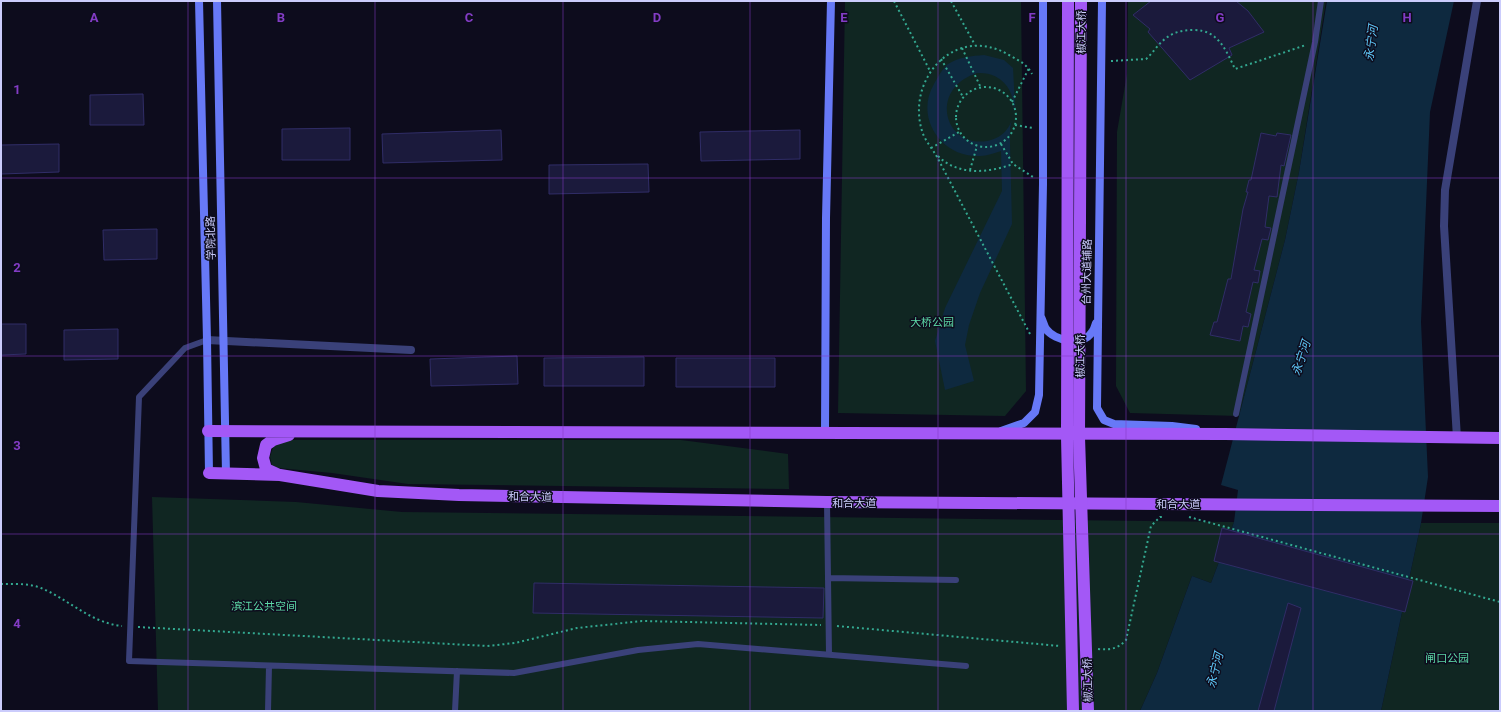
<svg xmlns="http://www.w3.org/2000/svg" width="1501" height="712" viewBox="0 0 1501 712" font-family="Roboto,'Noto Sans SC',sans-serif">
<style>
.green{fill:#102622}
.water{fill:#0e293f;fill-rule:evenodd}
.building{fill:#1b1a3c;stroke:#302d67}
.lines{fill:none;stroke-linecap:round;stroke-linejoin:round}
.path{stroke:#33a890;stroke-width:2;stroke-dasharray:2 3;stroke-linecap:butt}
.lane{stroke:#3a4179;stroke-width:6}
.street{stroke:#3a4179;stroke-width:8}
.secondary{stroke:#6779f7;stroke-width:8}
.primary{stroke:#a358f6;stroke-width:12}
.primary-bridge{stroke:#a358f6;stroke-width:12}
.grid{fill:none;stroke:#833cc5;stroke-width:1;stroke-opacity:0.55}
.labels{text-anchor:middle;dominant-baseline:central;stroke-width:3;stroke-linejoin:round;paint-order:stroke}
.street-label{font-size:11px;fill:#cbccfc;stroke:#0d0c1d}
.park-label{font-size:11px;fill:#5cd7a6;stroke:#0d0c1d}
.water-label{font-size:12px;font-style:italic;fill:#5ec7f7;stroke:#0d0c1d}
.grid-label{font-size:13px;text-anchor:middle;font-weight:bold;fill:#833cc5;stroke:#0d0c1d;stroke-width:3;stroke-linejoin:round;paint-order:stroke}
</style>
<rect width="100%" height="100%" fill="#0d0c1d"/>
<!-- green -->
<path class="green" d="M845,1H1021L1026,391L1005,416L838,413Z
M1128,1H1326L1299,172L1285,240L1239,416L1130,413L1116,386L1117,132L1127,74Z
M281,440H681L788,454L789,489L408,484L332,473L278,468L272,465L270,457L274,444Z
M152,497L296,502L402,512L1234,522L1211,583L1192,576L1157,673L1140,711H158Z
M1421,523H1500V711H1381Z"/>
<!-- water -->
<path class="water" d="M1327,1H1454L1430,112L1421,322L1428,477L1421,523L1381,711H1140L1157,673L1192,576L1211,583L1234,522L1238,490L1221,485L1285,240L1299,172Z
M984,55L1004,60L1013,68L1015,106L1010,128V144L1012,224L980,293L969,325L965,345L974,381L945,390L935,341L945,308L1002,191L1001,151C994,153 987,156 980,156C942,158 914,118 934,84C938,77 942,69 948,64C959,57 972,56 984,55ZM977,73C1021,70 1027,134 987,141C944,148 928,89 977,73Z"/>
<!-- building -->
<path class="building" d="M1151,1H1236L1248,11L1264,32L1229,48L1232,55L1190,80L1148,32L1150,29L1133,15Z
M143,94L144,125H90V95Z
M350,128V160H282V129Z
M501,130L502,160L383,163L382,134Z
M800,130V159L701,161L700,132Z
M1261,133L1276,136L1277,133L1291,135L1284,166L1281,165L1277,197L1269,196L1265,227L1271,228L1268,240L1262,239L1254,270L1260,271L1258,283L1253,282L1246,312L1251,314L1248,327L1243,326L1240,341L1210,335L1214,322H1217L1228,279H1231L1243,209L1248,192H1246L1249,180H1251Z
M59,144V172L1,174V145Z
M648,164L649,192L549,194V165Z
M157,229V259L104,260L103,230Z
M1,324H26V354L1,355Z
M118,329V359L64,360V330Z
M517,356L518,384L431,386L430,359Z
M644,357V386H544V358Z
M676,358H775V387H676Z
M1222,528L1413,581L1405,612L1214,561Z
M534,583L824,588L823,618L533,613Z
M1288,603L1301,608L1274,711H1258Z"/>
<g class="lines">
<!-- path -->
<path class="path" d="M894,1L930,71
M951,1L975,45
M962,48L981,88
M941,59L963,97
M1111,61L1146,59C1153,53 1158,44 1165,39C1173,32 1183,30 1194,30C1218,30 1226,50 1235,69L1306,45
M956 117a30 30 0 1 1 60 0a30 30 0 1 1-60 0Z
M1012,102L1029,68
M1015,125L1033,128
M1001,144L1013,164L1033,177
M931,148L959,132
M938,156C958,176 988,173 1013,164
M970,170L977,146
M1030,334L936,155C932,149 926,141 923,134C904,80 955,23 1009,55C1018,60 1027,64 1032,74
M1189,517L1500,602
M1,584C14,584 28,583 41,588C68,599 91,623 122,626
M837,626L1060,646
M138,627L487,646L515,643L577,628L642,621L821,625
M1098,649C1110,650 1118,649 1126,640L1151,526L1160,517H1163"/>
<!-- lane -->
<path class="lane" d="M207,340L185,348L139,397L129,661L514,673L638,650L698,644L966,666
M1236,414L1315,42L1321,1
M827,502L829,654
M828,578L956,580
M268,711L269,666
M455,711L457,671"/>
<!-- street -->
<path class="street" d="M207,340L411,350
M1457,438L1444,226L1445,190L1477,1"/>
<!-- secondary -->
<path class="secondary" d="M199,1L207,340L209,473
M217,1L226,474
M1102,1L1097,408L1104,420L1114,424L1172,426L1196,429
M1041,317C1043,321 1044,326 1046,329C1055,341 1083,347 1092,332C1094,330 1095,326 1096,323
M1001,431L1024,423L1035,412L1039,395L1043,184V1
M825,432L826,218L831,1"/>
<!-- primary -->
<path class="primary" d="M208,431L1225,434L1500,438
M209,473L280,475L378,491L459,495L827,502L1500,506
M279,475L266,469L263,458L266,445L273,440L289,435"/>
<!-- primary-bridge -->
<path class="primary-bridge" d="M1068,1L1067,437L1073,711
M1081,1L1079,437L1088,711"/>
</g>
<!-- grid -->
<path class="grid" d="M188,1V711M375,1V711M563,1V711M750,1V711M938,1V711M1126,1V711M1313,1V711M1,178H1500M1,356H1500M1,534H1500"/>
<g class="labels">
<!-- street labels -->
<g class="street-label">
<text transform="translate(1081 32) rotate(-90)">椒江大桥</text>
<text transform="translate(211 238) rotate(-91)">学院北路</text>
<text transform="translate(1087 272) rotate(-89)">台州大道辅路</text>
<text transform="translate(1080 356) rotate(-90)">椒江大桥</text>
<text transform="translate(530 497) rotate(1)">和合大道</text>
<text x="854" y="503">和合大道</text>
<text x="1178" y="504">和合大道</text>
<text transform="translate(1088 680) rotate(-91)">椒江大桥</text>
</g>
<!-- park labels -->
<g class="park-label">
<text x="932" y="322">大桥公园</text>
<text x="264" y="606">滨江公共空间</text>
<text x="1447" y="658">闸口公园</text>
</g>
<!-- water labels -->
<g class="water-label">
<text transform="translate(1371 43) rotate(-82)">永宁河</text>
<text transform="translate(1301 358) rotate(-72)">永宁河</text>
<text transform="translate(1215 670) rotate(-76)">永宁河</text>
</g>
</g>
<g class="grid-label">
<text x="94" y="22">A</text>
<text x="281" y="22">B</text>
<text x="469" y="22">C</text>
<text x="657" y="22">D</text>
<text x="844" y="22">E</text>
<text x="1032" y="22">F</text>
<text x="1220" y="22">G</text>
<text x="1407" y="22">H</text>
<text x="17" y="94">1</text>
<text x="17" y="272">2</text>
<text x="17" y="450">3</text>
<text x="17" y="628">4</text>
</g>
<!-- border -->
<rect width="1501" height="712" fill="none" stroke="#cbccfc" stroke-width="4"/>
</svg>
